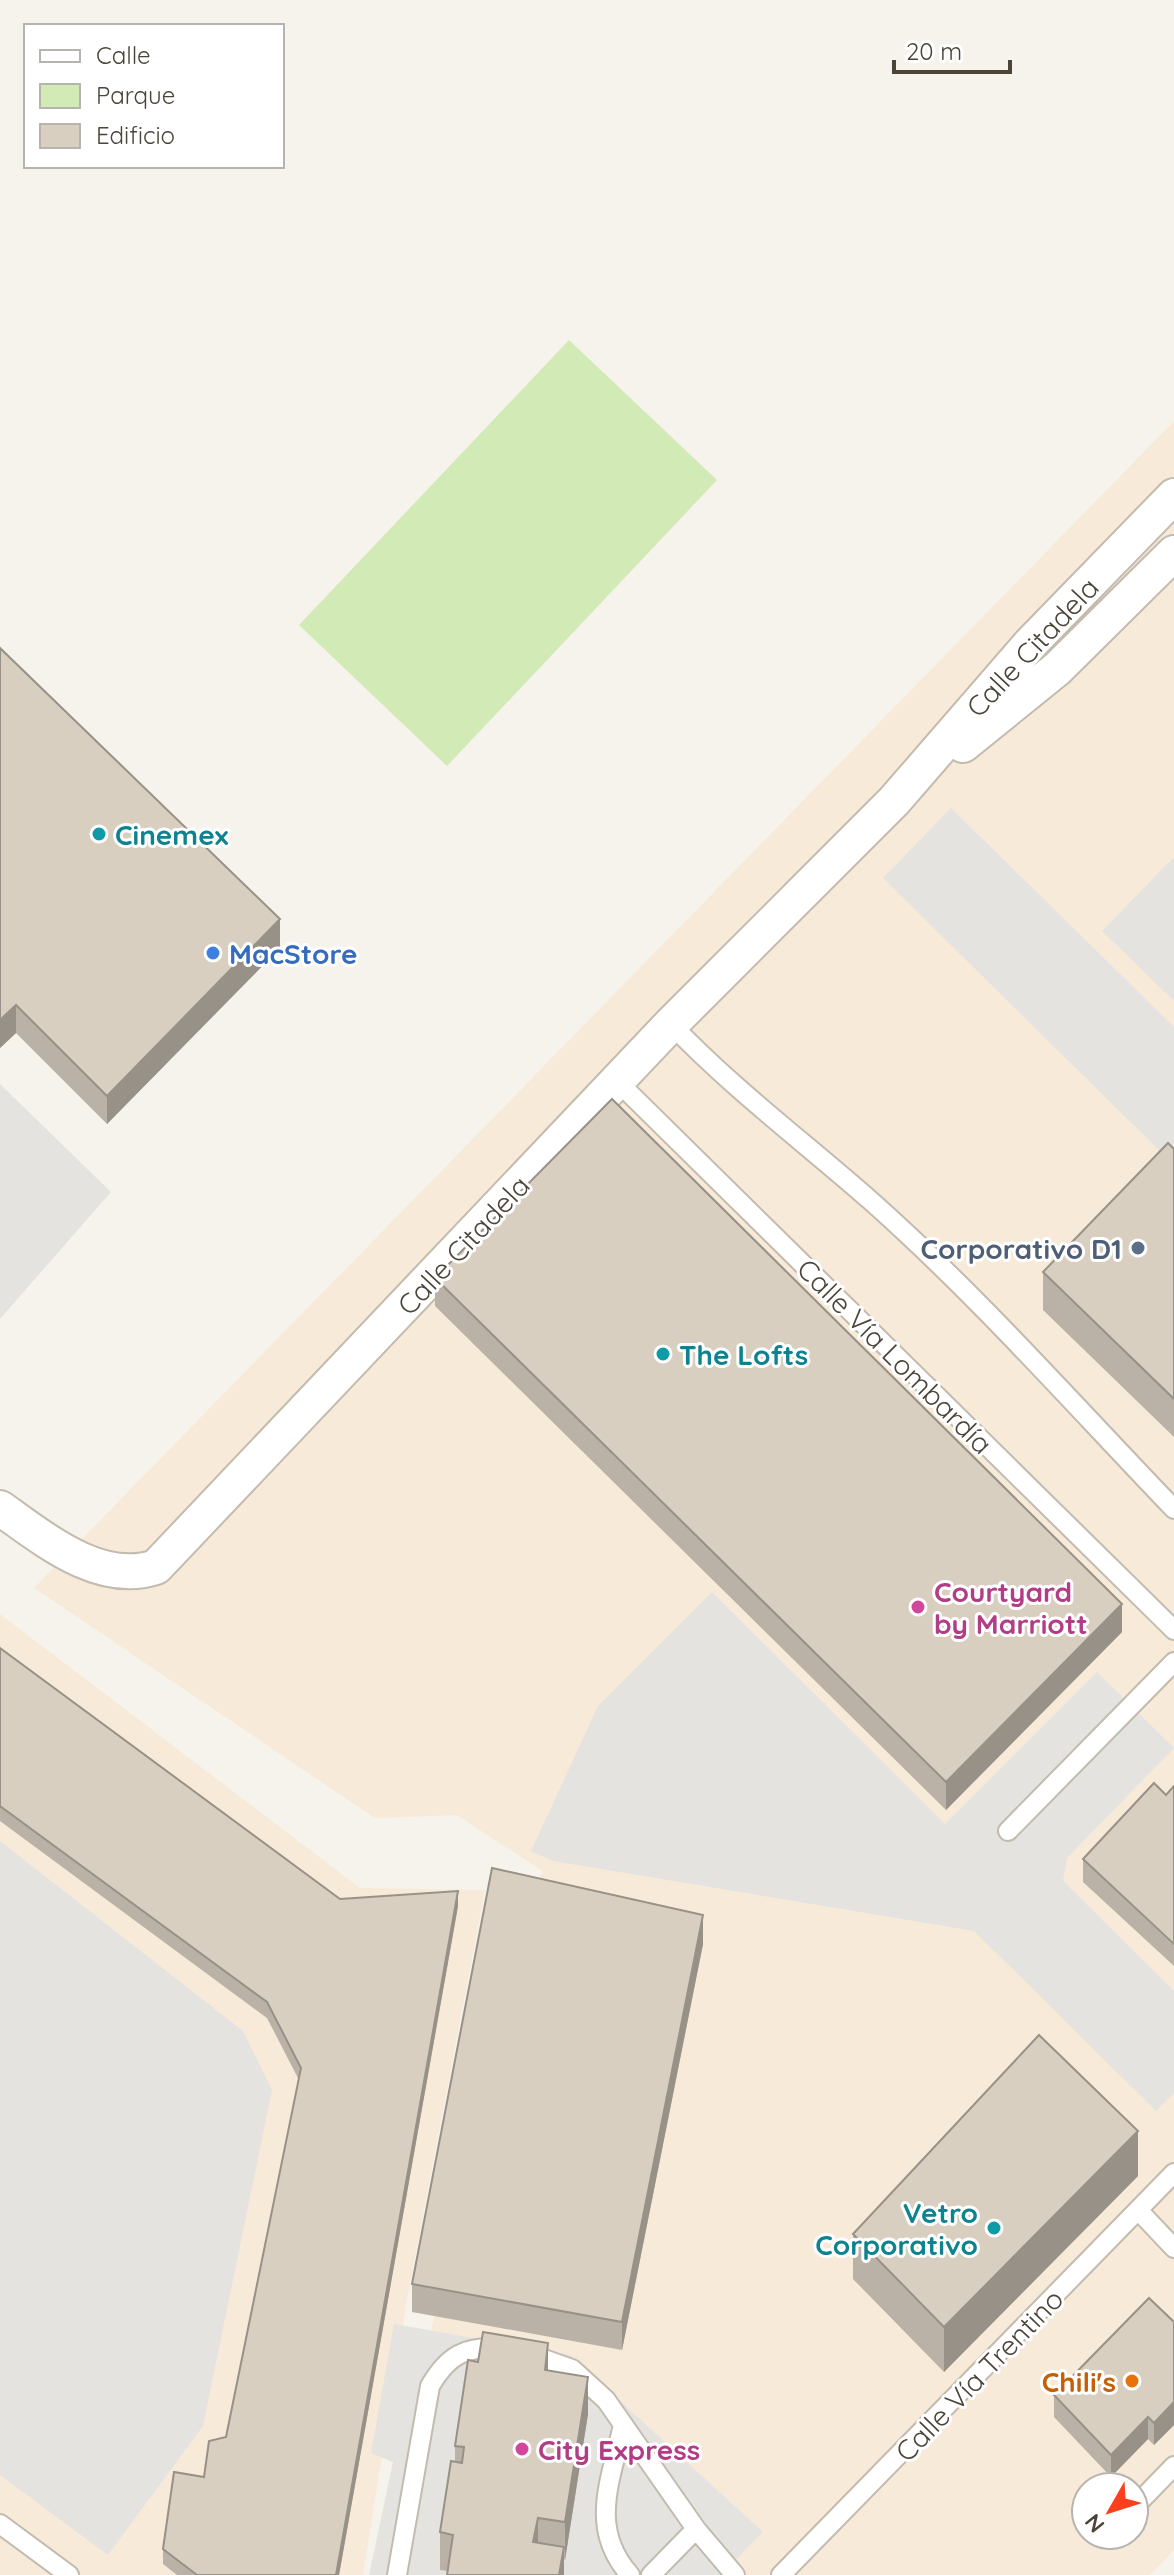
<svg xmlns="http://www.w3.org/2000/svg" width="1174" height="2575" viewBox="0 0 1174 2575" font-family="Quicksand,sans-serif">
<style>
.commercial{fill:#f7ead8;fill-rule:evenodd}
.green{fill:#d2eab5}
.parking{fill:#e5e3e0}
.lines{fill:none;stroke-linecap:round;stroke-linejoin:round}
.lane-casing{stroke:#c2bbae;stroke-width:22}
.street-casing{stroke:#c2bbae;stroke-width:38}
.lane{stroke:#fff;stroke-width:18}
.street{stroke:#fff;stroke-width:34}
.wall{fill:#bab2a6}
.shaded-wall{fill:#979187}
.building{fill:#d8cfc1;stroke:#979187;stroke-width:2}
.culture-dot{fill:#0f9aa8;stroke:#fff;stroke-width:3}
.shop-dot{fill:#3f7fe0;stroke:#fff;stroke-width:3}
.service-dot{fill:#5c6f8a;stroke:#fff;stroke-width:3}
.hotel-dot{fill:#d1479c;stroke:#fff;stroke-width:3}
.food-dot{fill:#e8710a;stroke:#fff;stroke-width:3}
.labels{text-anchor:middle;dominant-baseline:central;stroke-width:6;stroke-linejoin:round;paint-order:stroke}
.street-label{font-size:28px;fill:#4b4439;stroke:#fff}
.culture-label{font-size:28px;font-weight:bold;fill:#0d838f;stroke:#fff;text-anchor:start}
.shop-label{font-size:28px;font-weight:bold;fill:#366cbe;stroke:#fff;text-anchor:start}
.service-label{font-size:28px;font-weight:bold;fill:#4e5e75;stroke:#fff;text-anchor:end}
.hotel-label{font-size:28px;font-weight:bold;fill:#b23c85;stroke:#fff;text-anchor:start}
.food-label{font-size:28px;font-weight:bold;fill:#c56008;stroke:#fff;text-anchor:end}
</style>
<rect width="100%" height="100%" fill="#f6f3ec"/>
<!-- commercial -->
<path class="commercial" d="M1174,421V2550L1150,2575H372L542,1871L457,1815L375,1818L34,1588ZM1086,2487H1134V2535H1086Z
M0,1614L360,1888L485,1890L407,2300L363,2575H0Z"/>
<!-- green -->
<path class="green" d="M569,340L717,480L447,766L299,625Z"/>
<!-- parking -->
<path class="parking" d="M951,808L1174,1027V1165L883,878Z
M1174,857V1001L1102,931Z
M0,1084L111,1192L0,1319Z
M712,1592L945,1824L1097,1672L1174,1748L1067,1858L1063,1881L1174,1991V2093L1156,2111L974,1931L553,1861L531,1851L598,1706Z
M0,1841L243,2031L272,2090L203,2426L108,2555L0,2475Z
M394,2324L570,2355L763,2532L721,2575H369L393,2462L371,2453Z"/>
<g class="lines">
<!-- lane casing -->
<g class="lane-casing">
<path id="lane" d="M671,1024C733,1089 804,1142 871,1201C979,1297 1075,1406 1174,1509
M617,1081L1174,1630
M1008,1831L1174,1662
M1138,2210L1174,2248
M527,2353L572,2369L606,2400L696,2529L651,2575
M623,2425C611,2480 588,2528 630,2575
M1142,2499L1174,2466
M0,2524L69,2575
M696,2529L735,2575
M397,2575L430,2386C448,2355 465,2346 502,2348
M781,2575L1174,2173"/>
</g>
<!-- street casing -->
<g class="street-casing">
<path id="street" d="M963,745L1057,669L1174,553
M0,1508C44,1539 100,1586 156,1567L671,1024L894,801L1031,643L1174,496"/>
</g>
<!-- lane -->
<use href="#lane" class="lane"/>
<!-- street -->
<use href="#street" class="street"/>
</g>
<!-- wall -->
<path class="wall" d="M0,648L280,948L107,1124L16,1033L0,1048Z
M1174,1149V1437L1043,1310V1272Z
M435,1278L1122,1632L946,1810L435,1306Z
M0,1648L340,1899L458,1906L339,2575H177L163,2564V2549L226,2437L299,2080L267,2018L0,1821Z
M1174,1786V1966L1083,1882V1859L1166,1795Z
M703,1944L622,2350L412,2312V2284Z
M1138,2176L944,2372L853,2279V2234Z
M1174,2322V2425L1154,2445L1148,2439L1111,2477L1054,2417V2395Z
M548,2370L588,2414L565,2560L564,2559V2575L448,2571L440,2570V2532L455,2461V2446Z"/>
<!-- shaded-wall -->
<path class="shaded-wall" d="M280,919V948L107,1124V1096Z
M16,1005V1033L0,1048V1020Z
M1122,1604V1632L946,1810V1782Z
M458,1891V1906L339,2575H336Z
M703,1915V1944L622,2350V2322Z
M1138,2131V2176L944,2372V2327Z
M548,2343V2380L545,2370Z
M588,2377V2414L565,2560V2522Z
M1174,2402V2425L1154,2445V2423Z
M1148,2417V2439L1111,2477V2455Z
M538,2518V2555L533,2542Z
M564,2547V2575H559Z"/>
<!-- building -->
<path class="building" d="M0,648L280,919L107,1096L16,1005L0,1020Z
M612,1099L1122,1604L946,1782L435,1278Z
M1168,1143L1174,1149V1399L1043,1272Z
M0,1648L340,1899L458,1891L336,2575H197L163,2549L174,2472L204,2477L209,2441L226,2437L301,2068L267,2002L0,1806Z
M1154,1783L1166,1795L1174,1786V1944L1083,1859Z
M492,1868L703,1915L622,2322L412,2284Z
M1039,2035L1138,2131L944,2327L853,2234Z
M1149,2298L1174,2322V2402L1154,2423L1148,2417L1111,2455L1054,2395Z
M483,2332L548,2343L545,2370L588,2377L565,2522L538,2518L533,2542L564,2547L559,2575H447L453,2535L440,2532L451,2461L462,2463L464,2447L455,2446L468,2360L478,2362Z"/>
<!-- markers -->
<g class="culture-dot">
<circle cx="99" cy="834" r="8"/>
<circle cx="663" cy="1354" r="8"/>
<circle cx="994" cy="2228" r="8"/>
</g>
<circle class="shop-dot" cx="213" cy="953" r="8"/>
<circle class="service-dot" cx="1138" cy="1248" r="8"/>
<g class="hotel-dot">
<circle cx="918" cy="1607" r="8"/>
<circle cx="522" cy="2449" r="8"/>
</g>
<circle class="food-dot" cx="1132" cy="2381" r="8"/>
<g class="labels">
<!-- street labels -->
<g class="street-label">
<text transform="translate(1032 647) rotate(-47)">Calle Citadela</text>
<text transform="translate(463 1245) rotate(-47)">Calle Citadela</text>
<text transform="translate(895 1356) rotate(45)">Calle Vía Lombardía</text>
<text transform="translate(979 2375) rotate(-46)">Calle Vía Trentino</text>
</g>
<!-- culture labels -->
<g class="culture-label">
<text x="115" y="834">Cinemex</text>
<text x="679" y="1354">The Lofts</text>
<text x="978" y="2212" text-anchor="end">Vetro<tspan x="978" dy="32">Corporativo</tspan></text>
</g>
<!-- shop labels -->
<g class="shop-label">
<text x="229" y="953">MacStore</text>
</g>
<!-- service labels -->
<g class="service-label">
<text x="1122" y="1248">Corporativo D1</text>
</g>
<!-- hotel labels -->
<g class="hotel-label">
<text x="934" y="1591">Courtyard<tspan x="934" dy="32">by Marriott</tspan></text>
<text x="538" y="2449">City Express</text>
</g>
<!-- food labels -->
<g class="food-label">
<text x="1116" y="2381">Chili's</text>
</g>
</g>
<!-- legend -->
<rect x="24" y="24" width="260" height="144" fill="#ffffff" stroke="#b7b4b0" stroke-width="2"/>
<rect x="40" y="50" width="40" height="12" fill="#ffffff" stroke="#b7b4b0" stroke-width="2"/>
<text x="96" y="64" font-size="24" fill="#4b4439">Calle</text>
<rect x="40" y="84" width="40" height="24" fill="#d2eab5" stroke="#b7b4b0" stroke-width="2"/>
<text x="96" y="104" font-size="24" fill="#4b4439">Parque</text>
<rect x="40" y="124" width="40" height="24" fill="#d8cfc1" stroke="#b7b4b0" stroke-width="2"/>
<text x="96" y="144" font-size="24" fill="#4b4439">Edificio</text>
<!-- north arrow -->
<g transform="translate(1110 2511) rotate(231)"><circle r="38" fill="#ffffff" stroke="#b7b4b0" stroke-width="2"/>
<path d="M0-6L14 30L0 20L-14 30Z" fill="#fc3f1d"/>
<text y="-12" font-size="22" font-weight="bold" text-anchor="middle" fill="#4b4439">N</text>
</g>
<!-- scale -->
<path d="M894 60v12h116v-12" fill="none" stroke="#4b4439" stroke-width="4"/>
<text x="906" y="60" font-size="24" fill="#4b4439" stroke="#ffffff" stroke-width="6" paint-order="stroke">20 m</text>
</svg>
